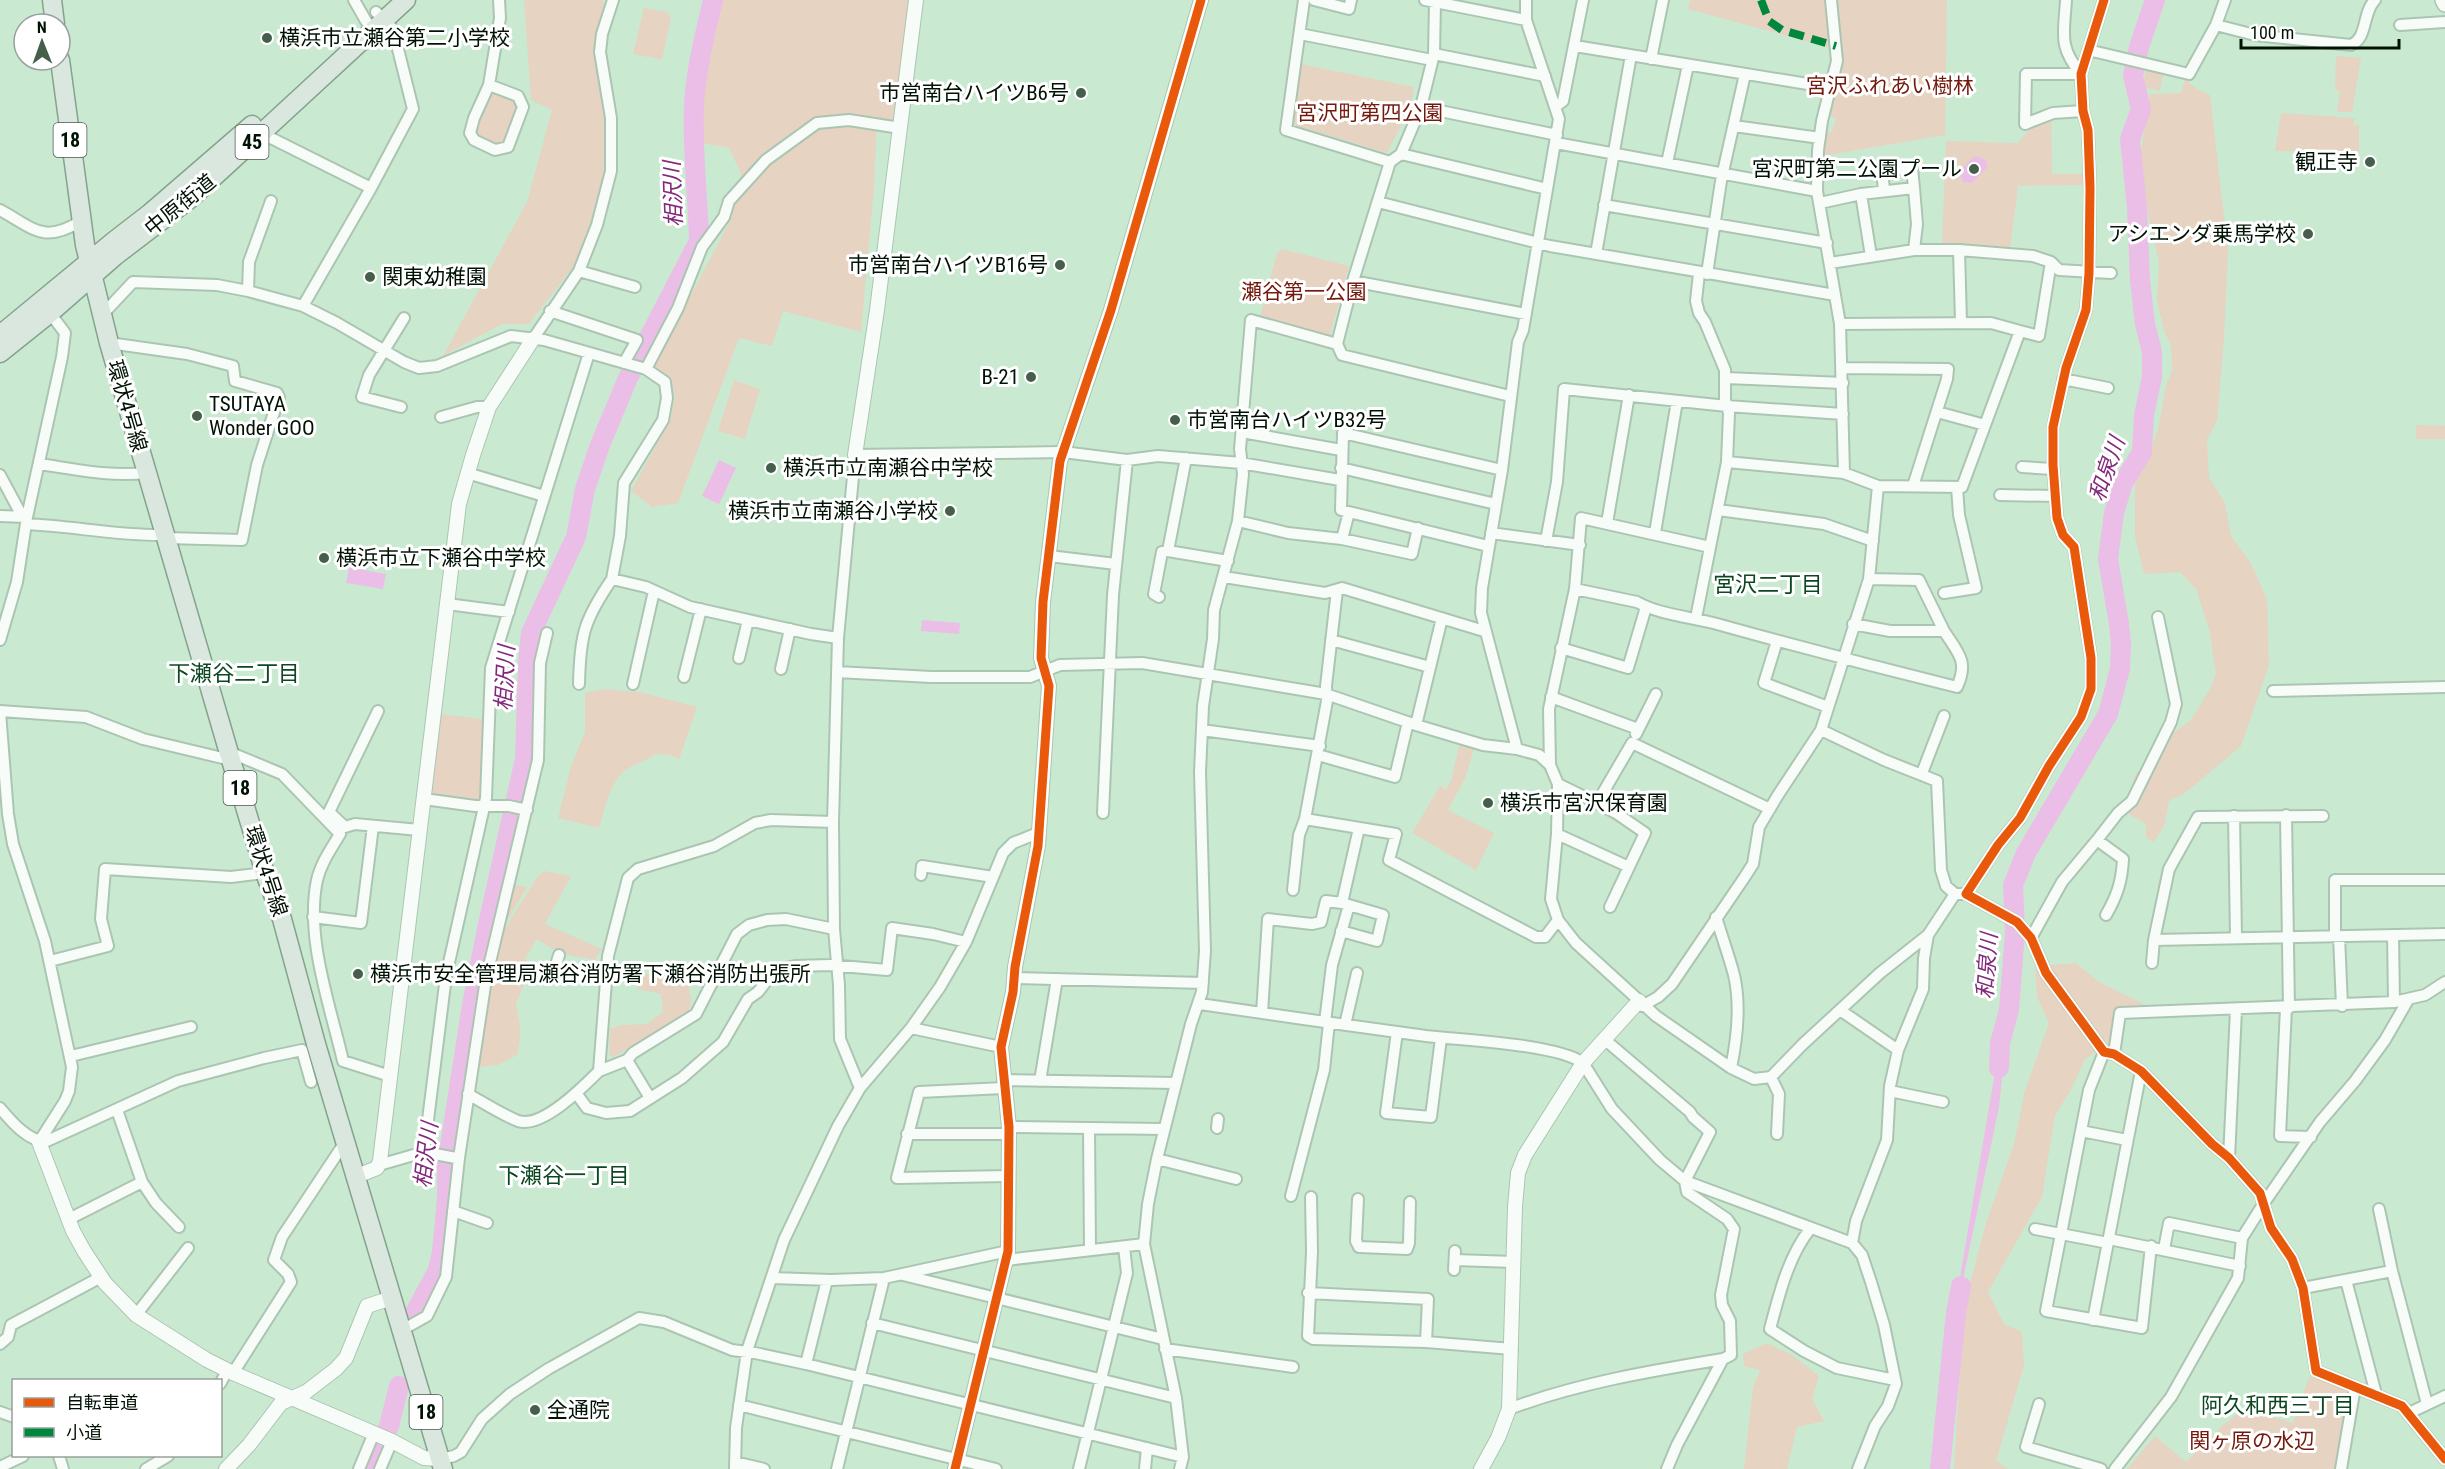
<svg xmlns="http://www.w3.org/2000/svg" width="2445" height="1469" viewBox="0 0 2445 1469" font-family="'Roboto Condensed','Noto Sans JP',sans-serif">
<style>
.green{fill:#e6d3c2}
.water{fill:#ebbee7}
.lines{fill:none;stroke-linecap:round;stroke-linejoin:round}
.river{stroke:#ebbee7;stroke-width:20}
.minor-casing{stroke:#acc5b2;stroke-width:14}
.tertiary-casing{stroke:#acc5b2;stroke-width:16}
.secondary-casing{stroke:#acc5b2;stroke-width:18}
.primary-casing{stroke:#84a38d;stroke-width:21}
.minor{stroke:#f7fcf8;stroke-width:10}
.tertiary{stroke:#f7fcf8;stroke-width:14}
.secondary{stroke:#f7fcf8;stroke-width:15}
.primary{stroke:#dae7de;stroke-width:18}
.quiet{stroke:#00873e;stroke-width:8;stroke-dasharray:15 8;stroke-linecap:butt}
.cycleway-casing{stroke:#fff;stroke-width:13}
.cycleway{stroke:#e8590c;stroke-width:9}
.poi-dot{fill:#465e4c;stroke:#fff;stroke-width:2}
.labels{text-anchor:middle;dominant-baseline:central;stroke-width:6;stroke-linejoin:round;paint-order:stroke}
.shield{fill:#fff;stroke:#4c594f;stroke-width:1.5}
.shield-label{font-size:20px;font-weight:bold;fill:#001204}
.poi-label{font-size:21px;fill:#001204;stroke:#fff;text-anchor:start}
.park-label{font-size:21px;fill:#73190d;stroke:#fff}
.street-label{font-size:21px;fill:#001204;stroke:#fff}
.water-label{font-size:22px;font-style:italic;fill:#83297c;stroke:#fff}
.neighbourhood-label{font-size:22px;fill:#0c4722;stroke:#fff}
</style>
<rect width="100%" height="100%" fill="#c9ead1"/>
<!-- green -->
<path class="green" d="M524,0H602L607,7L597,37L606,116L607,175L577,262L529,324H502L443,356L527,202L552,110L531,100Z
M712,0H909L893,120L877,118L874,187L861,332L783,311L772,346L739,338L678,503L652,507L631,491L671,418L675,397L671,378L653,367L728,225L741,174L729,148L689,141L708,12Z
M1690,0H1825L1831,48L1688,9Z
M1838,0H1947L1945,135L1822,156L1824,130L1832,132L1836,118L1827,115L1841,51Z
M644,8L667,12L671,18L662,60L633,54Z
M2336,56L2361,58L2352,112H2337L2340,91L2335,90Z
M1300,64L1414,87L1410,109L1387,153L1287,123Z
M2146,67L2164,72L2160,91L2143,87Z
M2185,79L2198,90L2210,95L2228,251L2224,339L2217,420L2207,441L2209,478L2225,503L2231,536L2250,562L2267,599L2269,665L2241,746L2185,793L2169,801L2165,824L2154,842L2146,838V824L2130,815L2125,807L2135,775L2170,735L2191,720L2210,689L2216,673L2209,629L2196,589L2180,572L2144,574L2135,537V482L2149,458L2159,425L2166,385L2172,371L2171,345L2164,331L2157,300L2159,262L2146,205L2140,156L2150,94L2181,93Z
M492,90L513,98L518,106L506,143L497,146L477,138C471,122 485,104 492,90Z
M2281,113L2355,118L2353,125H2359V152L2275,151Z
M2051,117L2052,174H2086V185L2018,186L2010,249L1942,243L1946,141L2018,143L2031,128Z
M1282,249L1349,266L1330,335L1260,317L1277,253Z
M734,380L760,389L745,439L718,431Z
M2416,425L2445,426V439H2416Z
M605,689L640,692L697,707L679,759L670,755L656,754C647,761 637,763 627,769C610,780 605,810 599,828L558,818L571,766L585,732V693Z
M439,714L483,719L479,800L429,796Z
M1460,742L1475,746L1465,778L1448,810L1494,833L1476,870L1412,833L1440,786L1446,789L1451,781Z
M544,871L571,876L545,924L602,949L595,960L559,953L537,939L525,958L534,972L523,987L516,1004L520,1025V1040L517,1055L498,1065L477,1067L492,971L503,931L538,876Z
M515,885L527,887L505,924Z
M2076,963L2099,982L2144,1004L2117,1010L2109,1043L2085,1059L2071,1090L2055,1115L2042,1197L1988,1292L2004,1324L2022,1332L2024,1365L1996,1461L2008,1469H1954L1962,1335L1968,1291L1986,1223L2014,1144L2025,1090L2049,1023L2037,997L2035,966Z
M642,974H659L668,981L674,978L688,981L691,998L690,1011L612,1058L609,1053L610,1029L622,1025L647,1024L663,1012L661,994L637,989Z
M1767,1343L1792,1355L1819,1376L1812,1399L1824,1421L1797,1427L1787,1469H1744L1753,1387L1760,1370L1744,1366L1743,1354Z
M2309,1377L2355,1387L2346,1444L2334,1469H2127L2155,1436L2186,1462L2221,1427L2243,1409L2293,1423Z"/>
<!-- water -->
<path class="water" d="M1974,156L1985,159L1988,166L1972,183L1963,182L1959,172Z
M719,460L736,468L719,504L702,496Z
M349,567L386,574L383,589L346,583Z
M922,620L960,623L959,634L921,631Z
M2000,1043L2004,1060L1999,1107L1956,1313L1961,1271Z"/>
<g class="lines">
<!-- river -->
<path class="river" d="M1999,1068L2000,1043L2009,1010L2015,932L2013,885L2026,853L2108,714L2120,669L2121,644L2119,624L2108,559L2114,513L2123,483L2142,452L2144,415L2152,377V352L2145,324L2140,280L2137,208L2130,139L2141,109L2133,76L2139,47L2155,0
M416,1311L438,1270L442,1252L447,1198V1165L472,1005L487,929L525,759L528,662L531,633L576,537L585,489L600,445L628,378L699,241C698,196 692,150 694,104C696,69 705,34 713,0
M370,1469L389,1426L399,1386
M1940,1469L1956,1313L1961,1286"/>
<!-- minor casing -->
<g class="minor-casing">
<path id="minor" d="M354,0L366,21L374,29
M1304,0L1286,130L1390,162
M1314,0L1349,9L1351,0
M1425,0L1526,20
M1831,0L1837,61L1822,121L1818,150L1817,191L1840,324L1844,473
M2066,0C2064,34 2058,46 2081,74
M2104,0L2081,74L2083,111L2088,130L2090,188L2089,273L2086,310L2066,368L2053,427V465L2057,518L2063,535L2074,547L2091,658V689L2081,717L2049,766L2020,818L1998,845L1966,894L2017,922L2031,938L2046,973L2104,1052L2114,1054L2141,1071L2212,1144L2229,1158L2260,1193L2271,1228L2292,1259L2303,1288L2316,1371L2402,1406L2445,1459
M2216,25L2255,35L2351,45C2368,38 2362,13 2375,0
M2400,25L2445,22
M1300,34L1432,60
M1575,46L1832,88
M2088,50L2189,74L2216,25L2225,0
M1434,54L1545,76
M1651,59L1663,0
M2081,74H2026L2025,124L2053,113L2083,111
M489,85L518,96L523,107L508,147L495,150L474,140L470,133L474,118L489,85L500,18L499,0
M1421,107L1557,135
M1555,107L1563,101L1583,0
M1734,126L1820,138
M261,133L371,188
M1556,143L1817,191
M1401,154L1547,189
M1667,163L1688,65
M1884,191L1882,170L1912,168L1914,188
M1861,194L1871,256
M1378,202L1550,246L1835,295
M1820,203L1861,194L1914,188L1917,224L1914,250
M1604,205L1827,243
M0,210C35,229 43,244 81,221
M1959,250L1961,322
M1596,254L1631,55
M1830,263L1914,250H1959L2033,256L2051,262L2059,270L2111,273
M579,271L635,287
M1707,274L1721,181L1745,74
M1353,281L1526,314
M248,291L249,262L271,201
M303,306L337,323L404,362L419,368L437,366L511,336L544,340L646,369L665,382L667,398L663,420L624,483L620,536L612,579L646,587L690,607L811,634L838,638L833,822L834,929L839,985L840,1039L860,1088
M550,311L637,340L624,363
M103,314L133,282L217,285L248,291L303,306L371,188L413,109L393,29L376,12
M1840,324L1991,323L2020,331
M533,339L579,271L597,225L611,171V118L600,52L602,34L613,0
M109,343L187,354L233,366L235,381L277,393L279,397L257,465L242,540L166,538
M1337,344L1353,281L1390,162L1401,154L1421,107L1434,54L1435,2
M1841,368L1948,369L1947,379L1913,486
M646,369L678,308L702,247L724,217L729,201L766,160L817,123L849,120L900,128
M1726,378L1843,383
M2063,379L2108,388
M401,407L362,397L369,375L404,318
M1937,412L1985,425
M441,417L477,407H489
M1242,432L1341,450
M1186,458L1168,551L1228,561
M1727,462L1844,473L1878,486L1962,487L2020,331L2039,336L2051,262
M39,464C74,469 110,477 146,473
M2022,467L2053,469
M1341,468L1496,504
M467,473L544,496
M0,475L22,516
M2000,495L2054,496
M1718,510L1824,524L1873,541
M1349,512L1488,546
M0,516L27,517
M1238,521L1288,533L1342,539L1412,554L1418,528
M1607,523L1629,395
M26,524C73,526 119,536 165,535
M1491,533L1580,545
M1655,533L1677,401
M1342,539L1349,512L1341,510L1343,433L1502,470
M1546,541L1557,482L1564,389L1727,406L1843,414
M1049,556L1116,564
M1224,577L1325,593L1342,588L1484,631
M1869,579L1919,580L1944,631
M1575,589L1637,602C1660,615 1692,617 1717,624C1796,646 1876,667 1957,687C1969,661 1958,653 1944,631H1890L1853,624
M1944,593L1976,588L1959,515L1957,487
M1159,597L1154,594L1162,552L1168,551
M447,604L509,612
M1696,618L1727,462L1729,413L1725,400V370L1705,322L1699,313L1696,301L1699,273
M838,638L855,455L1063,452L1127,460L1158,456L1241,463L1340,480
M0,640L17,582L27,517L62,357L65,333L50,313
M1331,640L1430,667
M1777,641L1764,683L1828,707
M1561,648L1628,668L1646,607
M739,658L748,620
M781,669L790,629
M837,672L931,677H1030L1060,665L1142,663L1326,694L1416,725L1483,745L1517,749L1539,755L1550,765L1558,784L1557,834L1551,899L1558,920L1576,943L1656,1016L1731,1068L1754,1079L1771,1077L1779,1094L1777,1134
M684,677L701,609
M579,684C580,635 584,620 612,579
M633,684L654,591
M2273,691L2445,687
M1551,697L1638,729
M0,711L86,717L143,739L231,760
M378,711L329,812L345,827L355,824L419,830
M0,712L8,814L13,844L45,941L72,1067L69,1091L65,1101L39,1142
M1416,725L1442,618
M1202,730L1320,746
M1821,730L1884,760L1937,781L1941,870L1946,886L1955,894
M1636,734L1656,694
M1517,749L1481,613L1482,588L1502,470L1518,342L1523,330L1559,119L1526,20V0
M229,752L282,774L340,834C331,849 321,863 317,880C305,937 330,1005 343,1061L390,1076
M1318,755L1395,777L1408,722
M1550,765L1549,709L1575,589L1581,518L1710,547
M1922,773L1944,716
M1558,784L1597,803L1632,743L1770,809
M424,799L475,806H509L527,810
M1597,803L1616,813L1645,833L1610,907
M1103,813L1113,595L1127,460
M2286,815L2289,1008
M2234,816L2236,938
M1305,819L1396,834L1389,860L1536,937H1545L1558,920
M1557,834L1629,867
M2097,840L2118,813L2132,801L2171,722L2176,704L2158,617
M921,875L922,866L993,877
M1293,890L1299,835L1305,819L1327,701L1326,686L1337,590
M1342,903L1359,828
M313,917L361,923L373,826
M1716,917C1722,937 1729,956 1734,975C1741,1005 1737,1039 1731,1068
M2393,935L2394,1002
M2335,936V880H2445
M2339,936L2342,1006
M2031,938L2062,882L2097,840L2123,859C2122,881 2117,896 2106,915
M2154,940L2445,934
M50,961L108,946L101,919L105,869L231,877L265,873
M2152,963L2154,940L2169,869L2198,817L2323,816
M556,965L559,955
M403,970L446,976
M1014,978L1203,983
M1200,1004C1275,1015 1351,1026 1426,1036C1461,1040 1557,1044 1583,1063L1612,1109L1660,1160L1685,1181L1852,1243L1862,1255L1871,1282L1884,1325L1896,1384L1888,1406L1875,1426L1858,1469
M1642,1006L1658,997L1672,984L1744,878L1753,864L1759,827L1778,795L1821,730L1869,579L1878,486
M2286,1008L2280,1136L2311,1137
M1840,1010L1898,1050
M1262,1013L1268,919L1312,924L1321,922L1326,901L1342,903L1383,915L1377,941L1341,931
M1325,1022L1332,965L1349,905
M1345,1025L1357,973
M911,1028L1001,1047
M1397,1032L1386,1113L1431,1117L1441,1038
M1604,1039L1690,1112L1693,1117L1710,1132L1685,1181L1687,1192L1727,1219L1734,1229L1721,1295L1722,1305L1730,1321L1731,1355L1723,1359
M2104,1052L2089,1090L2046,1311L2142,1328L2151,1246
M2114,1054L2120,1013L2394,1002L2425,995L2445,982
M71,1056L191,1027
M627,1060L650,1098
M599,1071L627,1060L633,1053L696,1014L737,934L749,925L767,920L786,919L834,929
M1771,1077L1803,1044L1880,973L1928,935L1955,894H1966
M1003,1080L1176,1083
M1040,1081L1057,979
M1004,1088L919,1092L897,1178L1009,1176
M1890,1091L1943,1102
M576,1093L587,1108L606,1113L630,1111L682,1078L723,1042L748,999L758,992L772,974L781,969L795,966L830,965L887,970L892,928L933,934L966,942
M468,1094C484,1103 501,1114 518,1121C542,1129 583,1087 599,1071L608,956L628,878L638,869L714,846L755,823L771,820L833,822
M0,1108C11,1121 29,1143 47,1141L178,1081L264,1058L302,1050L311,1082
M117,1110L142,1182L156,1203L179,1227
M1009,1127L1164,1129
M1089,1128L1090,1250
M1217,1128L1218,1119
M2081,1131L2127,1140
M907,1134H1009
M424,1152L446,976L486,798L491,668L589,353
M2229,1158L2236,1010
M1157,1159L1236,1179
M379,1165L424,1152L456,1158
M1291,1196L1324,1070L1329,1023
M1311,1197L1312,1252L1308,1336L1313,1339L1426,1342L1512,1349
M1358,1199L1356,1241L1359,1247L1407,1249L1409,1243L1410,1202
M2379,1209L2392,1271L2427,1404
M453,1211L487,1223
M69,1219L142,1182
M1810,1229C1788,1257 1779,1295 1770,1329L1804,1351L1837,1368L1895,1380
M2035,1229L2108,1243
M2109,1239L2240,1266
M1852,1243L1856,1221L1887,1140L1890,1086L1898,1050L1923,989L1924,958L1928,935
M2164,1249L2169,1223L2242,1238
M1006,1260L1144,1244
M1455,1260L1514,1262
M1454,1270L1455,1251
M903,1275L1163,1339
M772,1278L831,1280L884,1278L1008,1251
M2346,1280L2376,1394
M2303,1288L2392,1271
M1308,1293L1428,1299L1426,1342
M136,1315L188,1248
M2093,1320L2141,1071
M872,1323L1176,1398
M402,1330L427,1316L446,1277L459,1158L486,979L538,760L540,663L547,633
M0,1344L8,1337L11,1325L101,1277
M1165,1349L1293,1367
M806,1364L827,1280
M233,1373L291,1282L288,1274L274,1260L282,1237L345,1142
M220,1384L227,1371
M2039,1404L2026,1447L2101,1469
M739,1405L996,1469
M1509,1409C1578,1383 1650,1371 1723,1359L1677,1445L1667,1469
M0,1412L14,1417
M2409,1413L2445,1396
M59,1456L63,1469
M440,1459L454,1456L461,1452L482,1419L510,1394L548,1369L639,1318L664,1322L732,1350L755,1353L806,1364L1183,1457
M735,1462L764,1469
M0,1467L23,1456
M146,1469L168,1456
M359,1469L374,1433
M380,1469L392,1441
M735,1469L736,1428L747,1351L784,1240L838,1126L860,1088L911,1028L940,987L966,942L1003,853L1013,843L1038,833
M837,1469L884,1278
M1079,1469L1127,1273L1124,1247
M1145,1469L1147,1448
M1180,1469L1183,1457L1176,1398L1144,1244L1148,1204L1157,1159L1191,1024L1202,992L1205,951L1200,772L1203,706L1213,639L1214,610L1238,521L1243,474L1240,449L1251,320L1337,344L1342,355L1510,396
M2115,1469L2171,1397L2238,1278L2242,1238L2264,1203L2320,1122L2355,1081L2385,1040L2408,1000
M2341,1469L2355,1387"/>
</g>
<!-- tertiary casing -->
<g class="tertiary-casing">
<path id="tertiary" d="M855,455L877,310L916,0
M39,1142L73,1231L84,1251L105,1283L136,1315L207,1360L233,1373L392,1441L424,1458L440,1459
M357,1176L377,1168L380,1161L459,504L473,455L489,407L533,339
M226,1469L249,1445L281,1403L306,1392L336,1369L346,1358L367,1306L392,1298
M955,1469L1008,1251L1009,1127L1001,1047L1013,992L1015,967L1038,846L1049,686L1041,658L1043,602L1060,461L1111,310L1201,0
M1481,1469L1498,1438L1509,1409L1515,1207L1518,1173L1525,1155L1583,1063L1639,1001"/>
</g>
<!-- secondary casing -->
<g class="secondary-casing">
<path id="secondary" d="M2443,0L2445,4"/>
</g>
<!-- primary casing -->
<g class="primary-casing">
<path id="primary" d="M52,0L55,24
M60,60L85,245L109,343L231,760L265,873L282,919L316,1044L443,1469
M0,335L114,241L149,214L252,125
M0,353L50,313L115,256L191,198L406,0"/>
</g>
<!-- minor -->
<use href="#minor" class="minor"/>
<!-- tertiary -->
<use href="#tertiary" class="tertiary"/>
<!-- secondary -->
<use href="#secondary" class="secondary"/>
<!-- primary -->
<use href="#primary" class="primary"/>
<!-- quiet -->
<path class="quiet" d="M1761,0L1769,21L1782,30L1836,46"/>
<!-- cycleway casing -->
<g class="cycleway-casing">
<path id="cycleway" d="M2104,0L2081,74L2083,111L2088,130L2090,188L2089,273L2086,310L2066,368L2053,427V465L2057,518L2063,535L2074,547L2091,658V689L2081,717L2049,766L2020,818L1998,845L1966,894L2017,922L2031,938L2046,973L2104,1052L2114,1054L2141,1071L2212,1144L2229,1158L2260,1193L2271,1228L2292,1259L2303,1288L2316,1371L2402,1406L2445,1459
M955,1469L1008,1251L1009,1127L1001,1047L1013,992L1015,967L1038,846L1049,686L1041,658L1043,602L1060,461L1111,310L1201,0"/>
</g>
<!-- cycleway -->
<use href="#cycleway" class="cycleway"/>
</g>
<!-- markers -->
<g class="poi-dot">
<circle cx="267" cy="38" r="6"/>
<circle cx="1081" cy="93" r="6"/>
<circle cx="2370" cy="162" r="6"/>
<circle cx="1974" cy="169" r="6"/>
<circle cx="2308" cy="234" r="6"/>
<circle cx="1060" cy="265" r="6"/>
<circle cx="370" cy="277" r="6"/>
<circle cx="1031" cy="377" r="6"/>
<circle cx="197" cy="416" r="6"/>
<circle cx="1175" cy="420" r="6"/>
<circle cx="771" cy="468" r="6"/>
<circle cx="950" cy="511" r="6"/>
<circle cx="324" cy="558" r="6"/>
<circle cx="1488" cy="803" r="6"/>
<circle cx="358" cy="974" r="6"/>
<circle cx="535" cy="1410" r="6"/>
</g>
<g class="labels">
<!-- shield labels -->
<g class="shield">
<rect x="53.5" y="123" width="33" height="34" rx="4.5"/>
<rect x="235.5" y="125" width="33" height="34" rx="4.5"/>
<rect x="223.5" y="771" width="33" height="34" rx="4.5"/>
<rect x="409.5" y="1395" width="33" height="34" rx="4.5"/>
</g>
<g class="shield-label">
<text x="70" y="140">18</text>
<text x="252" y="142">45</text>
<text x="240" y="788">18</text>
<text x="426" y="1412">18</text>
</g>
<!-- poi labels -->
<g class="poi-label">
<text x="279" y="38">横浜市立瀬谷第二小学校</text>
<text x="1069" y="93" text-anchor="end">市営南台ハイツB6号</text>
<text x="2358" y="162" text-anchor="end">観正寺</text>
<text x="1962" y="169" text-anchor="end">宮沢町第二公園プール</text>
<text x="2296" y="234" text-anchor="end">アシエンダ乗馬学校</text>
<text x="1048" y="265" text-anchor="end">市営南台ハイツB16号</text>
<text x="382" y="277">関東幼稚園</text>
<text x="1019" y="377" text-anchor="end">B-21</text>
<text x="209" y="404">TSUTAYA<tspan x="209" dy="24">Wonder GOO</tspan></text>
<text x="1187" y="420">市営南台ハイツB32号</text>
<text x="783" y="468">横浜市立南瀬谷中学校</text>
<text x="938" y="511" text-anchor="end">横浜市立南瀬谷小学校</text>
<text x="336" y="558">横浜市立下瀬谷中学校</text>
<text x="1500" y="803">横浜市宮沢保育園</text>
<text x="370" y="974">横浜市安全管理局瀬谷消防署下瀬谷消防出張所</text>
<text x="547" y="1410">全通院</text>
</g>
<!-- park labels -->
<g class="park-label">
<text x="1890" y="86">宮沢ふれあい樹林</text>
<text x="1370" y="113">宮沢町第四公園</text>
<text x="1304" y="292">瀬谷第一公園</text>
<text x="2252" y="1441">関ヶ原の水辺</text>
</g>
<!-- street labels -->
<g class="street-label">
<text transform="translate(180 205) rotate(-39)">中原街道</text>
<text transform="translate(127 406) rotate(74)">環状4号線</text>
<text transform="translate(266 871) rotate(72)">環状4号線</text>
</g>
<!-- water labels -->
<g class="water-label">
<text transform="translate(673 194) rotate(-92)">相沢川</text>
<text transform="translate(2107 469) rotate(-71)">和泉川</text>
<text transform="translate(505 678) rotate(-87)">相沢川</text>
<text transform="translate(1987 966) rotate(-86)">和泉川</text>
<text transform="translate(426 1155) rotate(-83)">相沢川</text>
</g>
<!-- neighbourhood labels -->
<g class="neighbourhood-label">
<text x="1768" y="584">宮沢二丁目</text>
<text x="234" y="673">下瀬谷二丁目</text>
<text x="564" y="1175">下瀬谷一丁目</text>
<text x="2278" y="1405">阿久和西三丁目</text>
</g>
</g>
<!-- legend -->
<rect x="12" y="1379" width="210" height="78" fill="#ffffff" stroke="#99a09b" stroke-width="1.5"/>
<rect x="24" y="1398" width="30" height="9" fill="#e8590c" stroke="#99a09b" stroke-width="1.5"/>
<text x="66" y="1409" font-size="18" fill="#001204">自転車道</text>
<rect x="24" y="1428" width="30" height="9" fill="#00873e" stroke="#99a09b" stroke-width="1.5"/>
<text x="66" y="1439" font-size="18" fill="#001204">小道</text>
<!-- north arrow -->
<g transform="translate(42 42) rotate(359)"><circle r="28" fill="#ffffff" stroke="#99a09b" stroke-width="1.5"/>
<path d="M0-4.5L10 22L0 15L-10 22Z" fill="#465e4c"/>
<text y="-9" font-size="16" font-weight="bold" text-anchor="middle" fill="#001204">N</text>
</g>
<!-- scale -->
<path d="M2241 39v9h158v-9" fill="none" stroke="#001204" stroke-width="3"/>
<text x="2250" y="39" font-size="18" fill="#001204" stroke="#ffffff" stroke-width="4.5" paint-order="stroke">100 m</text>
</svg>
